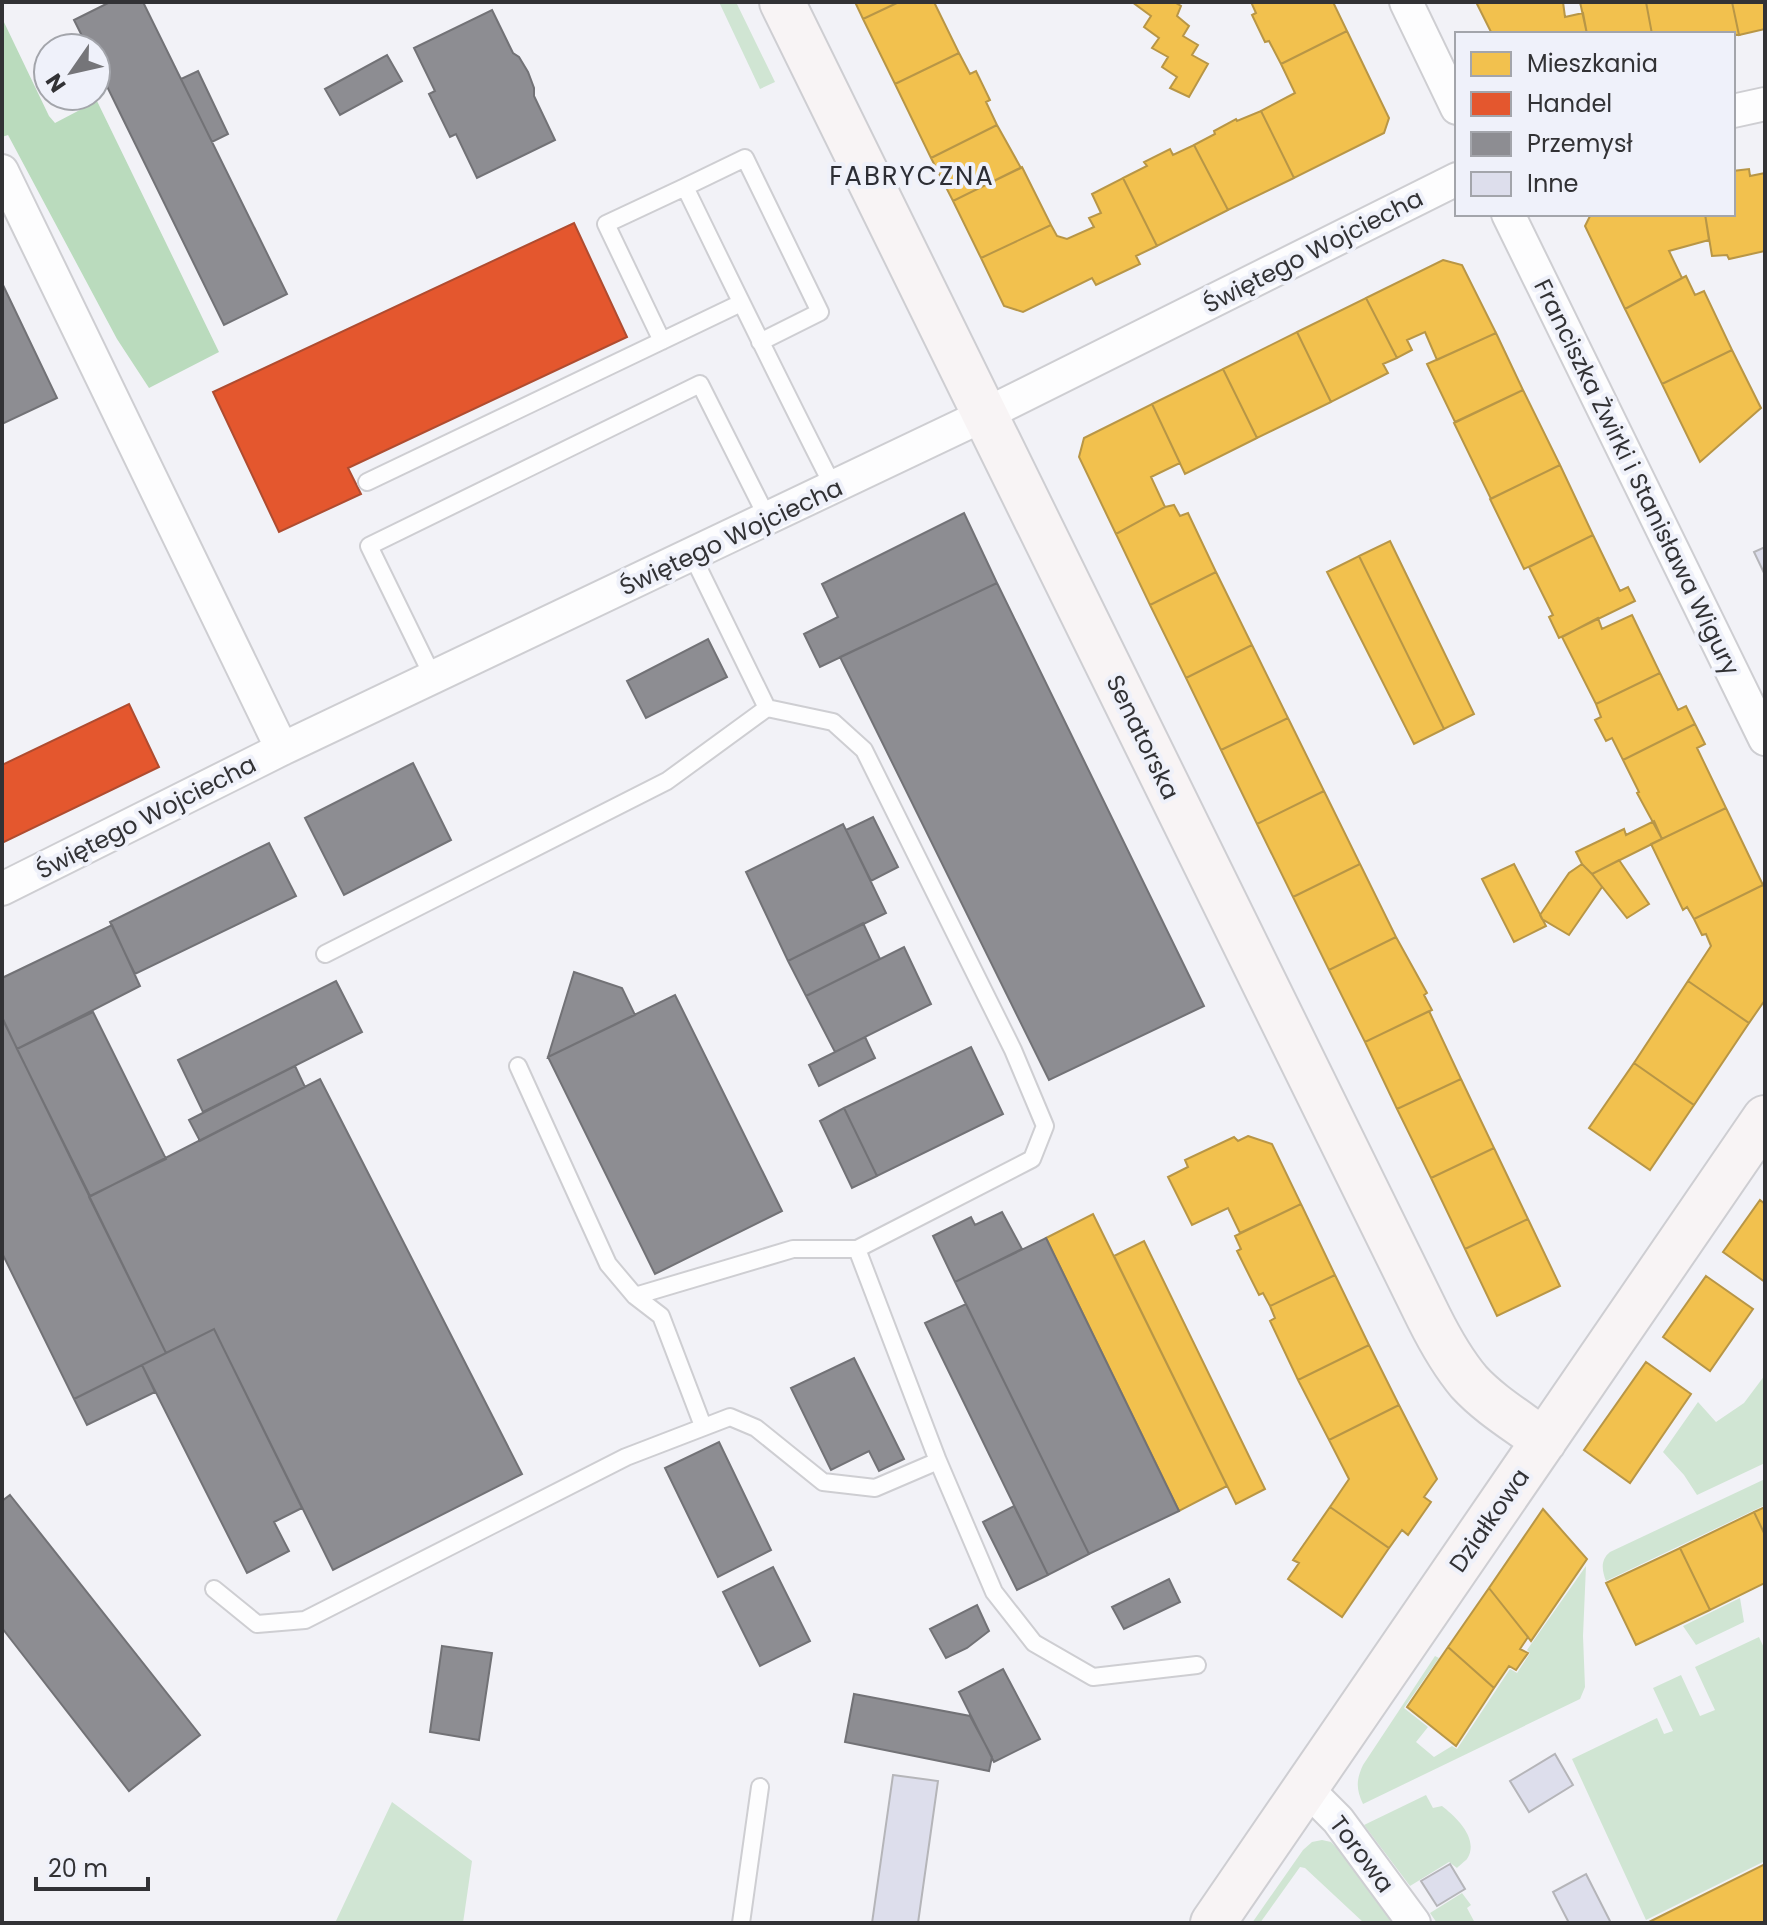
<svg xmlns="http://www.w3.org/2000/svg" width="1767" height="1925" viewBox="0 0 1767 1925" font-family="Poppins,sans-serif">
<style>
.green{fill:#d0e5d3}
.forest{fill:#badbbd}
.homes{fill:#f2c14e;stroke:#b89646;stroke-width:2}
.shops{fill:#e4572e;stroke:#af4c30;stroke-width:2}
.industry{fill:#8d8d92;stroke:#727276;stroke-width:2}
.building{fill:#dddeec;stroke:#b5b5b9;stroke-width:2}
.lines{fill:none;stroke-linecap:round;stroke-linejoin:round}
.lane-casing{stroke:#ceced2;stroke-width:20}
.street-casing{stroke:#ceced2;stroke-width:36}
.secondary-casing{stroke:#ceced2;stroke-width:48}
.lane{stroke:#fdfdfe;stroke-width:16}
.street{stroke:#fdfdfe;stroke-width:32}
.secondary{stroke:#f8f4f5;stroke-width:44}
.labels{text-anchor:middle;dominant-baseline:central;stroke-width:8;stroke-linejoin:round;paint-order:stroke}
.street-label{font-size:24px;fill:#323235;stroke:#eff1fa}
.neighbourhood-label{font-size:26px;letter-spacing:2px;fill:#2d2e35;stroke:#eff1fa}
</style>
<rect width="100%" height="100%" fill="#f2f2f7"/>
<!-- green -->
<path class="green" d="M719,2H736L775,82L760,89Z
M1765,1375V1463L1697,1495L1684,1475L1663,1452L1698,1402L1716,1422L1744,1403Z
M1765,1479V1505L1606,1581C1602,1571 1600,1560 1610,1552Z
M1586,1566L1583,1636L1585,1687L1580,1699L1363,1804C1356,1789 1356,1780 1363,1765L1435,1656L1439,1658L1404,1708L1428,1727L1416,1742L1434,1757L1452,1746L1457,1749L1510,1669L1517,1673L1530,1653L1527,1650Z
M1740,1598L1744,1622L1696,1645L1683,1626Z
M1759,1637L1765,1650V1861L1646,1920L1572,1759L1657,1718L1664,1734L1673,1731L1653,1688L1681,1675L1700,1716L1715,1710L1695,1667Z
M1426,1795L1433,1808L1442,1806C1456,1817 1480,1839 1467,1859C1466,1860 1458,1867 1457,1868L1449,1862L1410,1886L1364,1825Z
M392,1802L472,1861L463,1923H335Z
M1322,1840L1331,1842L1339,1850L1393,1923H1364L1305,1868L1300,1867L1260,1923H1252L1303,1850L1312,1842Z
M1462,1893L1471,1905L1467,1908L1475,1923H1437L1430,1913Z"/>
<!-- forest -->
<path class="forest" d="M2,18L49,116L55,123L97,101L219,352L149,388L117,339L8,135L2,137Z"/>
<!-- homes -->
<path class="homes" d="M855,2H899L863,19Z
M899,2H934L959,53L895,84L863,19Z
M1132,2H1174L1181,6L1177,16L1189,26L1183,36L1198,45L1192,55L1208,64L1189,97L1170,88L1177,77L1162,67L1168,57L1152,48L1159,38L1144,27L1151,16Z
M1251,2H1333L1347,31L1281,64L1269,41L1265,42L1252,15L1256,13Z
M1476,2H1563L1565,17L1583,13L1587,34H1492Z
M1580,2H1646L1652,34H1587Z
M1646,2H1732L1739,35L1652,34Z
M1732,2H1765V29L1739,35Z
M1347,31L1389,118L1384,133L1294,178L1261,111L1295,93L1281,64Z
M959,53L970,74L976,71L990,100L986,102L997,125L931,158L895,84Z
M1261,111L1294,178L1228,210L1194,145L1215,134L1214,131L1236,119L1237,121Z
M997,125L1021,168L953,201L931,158Z
M1194,145L1228,210L1157,246L1123,178L1147,166L1144,162L1170,149L1173,155Z
M1022,167L1051,225L981,258L953,201Z
M1749,169L1750,176L1765,173V251L1729,259L1727,255L1712,256L1705,214H1733V171Z
M1123,178L1157,246L1136,256L1140,264L1096,285L1092,278L1023,312L1004,306L981,258L1051,225L1057,236L1067,239L1094,227L1089,218L1101,213L1092,194Z
M1591,214H1705L1709,240L1669,251L1682,278L1625,309L1585,226Z
M1443,260L1462,265L1496,333L1437,360L1425,332L1407,340L1412,350L1397,358L1366,298Z
M1686,276L1695,295L1704,291L1732,350L1662,384L1625,309Z
M1366,298L1397,358L1383,364L1388,373L1331,402L1297,332Z
M1297,332L1331,402L1257,438L1223,369Z
M1496,333L1523,390L1455,422L1427,364Z
M1732,350L1761,408L1700,462L1662,384Z
M1223,369L1257,438L1185,474L1152,404Z
M1523,390L1560,465L1491,499L1454,423Z
M1152,404L1180,463L1151,477L1165,507L1116,534L1079,457L1084,438Z
M1560,465L1593,535L1524,569L1490,499Z
M1174,505L1180,516L1188,513L1216,572L1150,605L1116,534L1165,507Z
M1593,535L1620,591L1628,587L1635,601L1559,638L1549,617L1553,615L1529,567Z
M1390,541L1474,714L1444,729L1359,556Z
M1359,556L1444,729L1414,744L1327,572Z
M1216,572L1252,645L1186,678L1150,605Z
M1632,615L1660,673L1596,704L1562,637L1598,618L1602,629Z
M1252,645L1288,718L1221,750L1186,678Z
M1660,673L1678,710L1686,706L1695,724L1623,760L1612,738L1606,741L1595,720L1601,717L1596,704Z
M1288,718L1324,791L1257,824L1221,750Z
M1695,724L1705,744L1697,748L1726,808L1662,839L1637,793L1639,792L1623,760Z
M1324,791L1360,864L1293,897L1257,824Z
M1726,808L1763,885L1694,919L1687,907L1683,910L1651,844Z
M1654,821L1662,839L1592,874L1582,864L1576,852L1624,829L1626,835Z
M1619,860L1649,904L1627,918L1592,874Z
M1360,864L1396,937L1329,970L1293,897Z
M1514,864L1546,926L1514,942L1482,879Z
M1582,864L1592,874L1602,887L1569,935L1542,919L1540,915L1569,873Z
M1763,885L1765,889V1000L1749,1023L1688,981L1711,946L1706,934L1702,935L1694,919Z
M1396,937L1427,993L1424,995L1432,1010L1365,1042L1329,970Z
M1688,981L1749,1023L1694,1105L1634,1063Z
M1429,1011L1461,1079L1397,1109L1365,1042Z
M1634,1063L1694,1105L1650,1170L1589,1128Z
M1461,1079L1494,1148L1431,1178L1397,1109Z
M1248,1136L1272,1144L1301,1204L1240,1233L1228,1208L1192,1225L1168,1177L1188,1167L1185,1160L1234,1137L1238,1141Z
M1494,1148L1528,1219L1465,1249L1431,1178Z
M1760,1200L1765,1204V1282L1723,1252Z
M1301,1204L1335,1275L1270,1306L1263,1293L1259,1295L1237,1251L1241,1249L1235,1236Z
M1093,1214L1227,1486L1179,1511L1046,1238Z
M1528,1219L1560,1286L1497,1316L1465,1249Z
M1144,1241L1265,1489L1236,1504L1114,1256Z
M1335,1275L1369,1345L1298,1380L1270,1321L1275,1318L1270,1306Z
M1706,1276L1753,1309L1710,1371L1663,1337Z
M1369,1345L1399,1405L1329,1440L1298,1380Z
M1646,1362L1691,1394L1630,1483L1584,1450Z
M1399,1405L1437,1479L1424,1497L1431,1502L1408,1535L1402,1530L1389,1548L1330,1507L1349,1479L1329,1440Z
M1330,1507L1389,1548L1342,1617L1288,1579L1299,1563L1293,1560Z
M1765,1507V1535L1754,1512Z
M1543,1509L1587,1559L1531,1641L1489,1588Z
M1754,1512L1765,1535V1583L1710,1610L1680,1548Z
M1680,1548L1710,1610L1636,1645L1606,1583Z
M1489,1588L1528,1637L1520,1649L1528,1653L1516,1670L1509,1666L1494,1688L1448,1647Z
M1448,1647L1494,1688L1456,1746L1407,1707Z
M1765,1864V1923H1647Z"/>
<!-- shops -->
<path class="shops" d="M574,223L627,337L348,468L361,494L279,532L213,392Z
M129,704L159,767L2,843V765Z"/>
<!-- industry -->
<path class="industry" d="M110,2H143L287,294L224,325L96,64V48H88L74,20Z
M492,10L513,53L519,57L528,72L534,88V96L555,140L477,178L456,134L450,137L429,94L435,91L414,48Z
M387,55L402,81L340,115L325,89Z
M198,71L228,134L212,142L181,79Z
M2,283L57,398L2,424Z
M964,513L997,583L820,667L804,634L838,617L822,584Z
M997,583L1204,1006L1049,1080L840,657Z
M708,639L727,677L646,718L627,681Z
M413,763L451,840L344,895L305,818Z
M873,817L898,867L871,881L846,830Z
M843,824L886,913L788,961L746,872Z
M269,843L296,896L135,974L110,922Z
M863,923L880,959L806,996L788,961Z
M112,925L140,986L17,1049L2,1017V978Z
M904,947L931,1004L835,1052L806,996Z
M574,972L622,988L635,1015L548,1057Z
M336,981L362,1032L203,1112L178,1060Z
M675,995L782,1211L655,1274L548,1057Z
M93,1012L166,1159L90,1196L17,1049Z
M2,1018L166,1353L74,1399L2,1253Z
M865,1037L875,1058L819,1086L809,1065Z
M971,1047L1003,1114L877,1176L844,1108Z
M295,1066L305,1087L200,1141L189,1120Z
M320,1079L522,1474L333,1570L214,1329L166,1353L89,1197Z
M844,1108L877,1176L852,1188L820,1121Z
M1002,1212L1022,1249L955,1282L933,1236L971,1217L975,1225Z
M1046,1238L1179,1511L1089,1554L955,1282Z
M966,1304L1089,1554L1048,1575L925,1323Z
M214,1329L302,1508L274,1522L289,1551L247,1573L142,1365Z
M854,1358L904,1459L879,1471L869,1451L831,1470L791,1388Z
M142,1365L155,1392L87,1425L74,1399Z
M719,1442L771,1550L718,1577L665,1468Z
M10,1495L200,1735L129,1791L2,1628V1501Z
M1014,1506L1048,1575L1017,1590L983,1522Z
M773,1567L810,1641L760,1666L723,1592Z
M1169,1579L1180,1602L1124,1629L1112,1607Z
M977,1605L989,1631L967,1648L946,1658L930,1629Z
M442,1646L492,1653L479,1740L430,1732Z
M1003,1669L1040,1739L994,1762L959,1692Z
M854,1694L970,1716L992,1757L989,1771L845,1742Z"/>
<!-- building -->
<path class="building" d="M1765,547V575L1754,552Z
M1555,1754L1573,1785L1529,1812L1510,1781Z
M893,1775L938,1781L918,1923H872Z
M1450,1864L1465,1889L1437,1906L1421,1881Z
M1586,1874L1611,1923H1569L1553,1892Z"/>
<g class="lines">
<!-- lane casing -->
<g class="lane-casing">
<path id="lane" d="M662,341L606,224L685,187
M760,342L820,312L745,158L685,187C734,288 783,388 834,488
M367,482L741,303
M692,555L767,708L833,722L864,750L1013,1050L1045,1126L1032,1159L857,1249L938,1461L994,1592L1034,1643L1093,1677L1197,1665
M433,677L369,546L700,384L768,519
M325,954L667,781L767,708
M518,1066L608,1264L635,1296L661,1316L703,1426
M635,1296L793,1249H857
M214,1589L257,1624L305,1620L626,1457L730,1417L756,1428L823,1482L875,1488L938,1461
M741,1923L760,1787"/>
</g>
<!-- street casing -->
<g class="street-casing">
<path id="street" d="M1406,2L1457,108
M1733,111L1765,104
M2,171L282,749
M1508,214L1765,739
M2,889L282,749L984,415L1457,179
M1303,1790L1320,1802L1338,1820L1414,1923"/>
</g>
<!-- secondary casing -->
<g class="secondary-casing">
<path id="secondary" d="M782,2L1429,1318C1440,1340 1453,1363 1469,1382C1490,1405 1519,1422 1544,1441
M1213,1923L1765,1118"/>
</g>
<!-- lane -->
<use href="#lane" class="lane"/>
<!-- street -->
<use href="#street" class="street"/>
<!-- secondary -->
<use href="#secondary" class="secondary"/>
</g>
<g class="labels">
<!-- street labels -->
<g class="street-label">
<text transform="translate(1313 251) rotate(-27)">Świętego Wojciecha</text>
<text transform="translate(1637 477) rotate(64)">Franciszka Żwirki i Stanisława Wigury</text>
<text transform="translate(731 537) rotate(-25)">Świętego Wojciecha</text>
<text transform="translate(1143 737) rotate(64)">Senatorska</text>
<text transform="translate(146 817) rotate(-27)">Świętego Wojciecha</text>
<text transform="translate(1489 1520) rotate(-55)">Działkowa</text>
<text transform="translate(1362 1854) rotate(53)">Torowa</text>
</g>
<!-- neighbourhood labels -->
<g class="neighbourhood-label">
<text x="912" y="176">FABRYCZNA</text>
</g>
</g>
<!-- border -->
<rect width="1767" height="1925" fill="none" stroke="#323235" stroke-width="8"/>
<!-- legend -->
<rect x="1455" y="32" width="280" height="184" fill="#eff1fa" stroke="#a3a5ab" stroke-width="2"/>
<rect x="1471" y="52" width="40" height="24" fill="#f2c14e" stroke="#a3a5ab" stroke-width="2"/>
<text x="1527" y="72" font-size="24" fill="#323235">Mieszkania</text>
<rect x="1471" y="92" width="40" height="24" fill="#e4572e" stroke="#a3a5ab" stroke-width="2"/>
<text x="1527" y="112" font-size="24" fill="#323235">Handel</text>
<rect x="1471" y="132" width="40" height="24" fill="#8d8d92" stroke="#a3a5ab" stroke-width="2"/>
<text x="1527" y="152" font-size="24" fill="#323235">Przemysł</text>
<rect x="1471" y="172" width="40" height="24" fill="#dddeec" stroke="#a3a5ab" stroke-width="2"/>
<text x="1527" y="192" font-size="24" fill="#323235">Inne</text>
<!-- north arrow -->
<g transform="translate(72 72) rotate(236)"><circle r="38" fill="#eff1fa" stroke="#a3a5ab" stroke-width="2"/>
<path d="M0-6L14 30L0 20L-14 30Z" fill="#757579"/>
<text y="-12" font-size="22" font-weight="bold" text-anchor="middle" fill="#323235">N</text>
</g>
<!-- scale -->
<path d="M36 1877v12h112v-12" fill="none" stroke="#323235" stroke-width="4"/>
<text x="48" y="1877" font-size="24" fill="#323235" stroke="#eff1fa" stroke-width="6" paint-order="stroke">20 m</text>
</svg>
